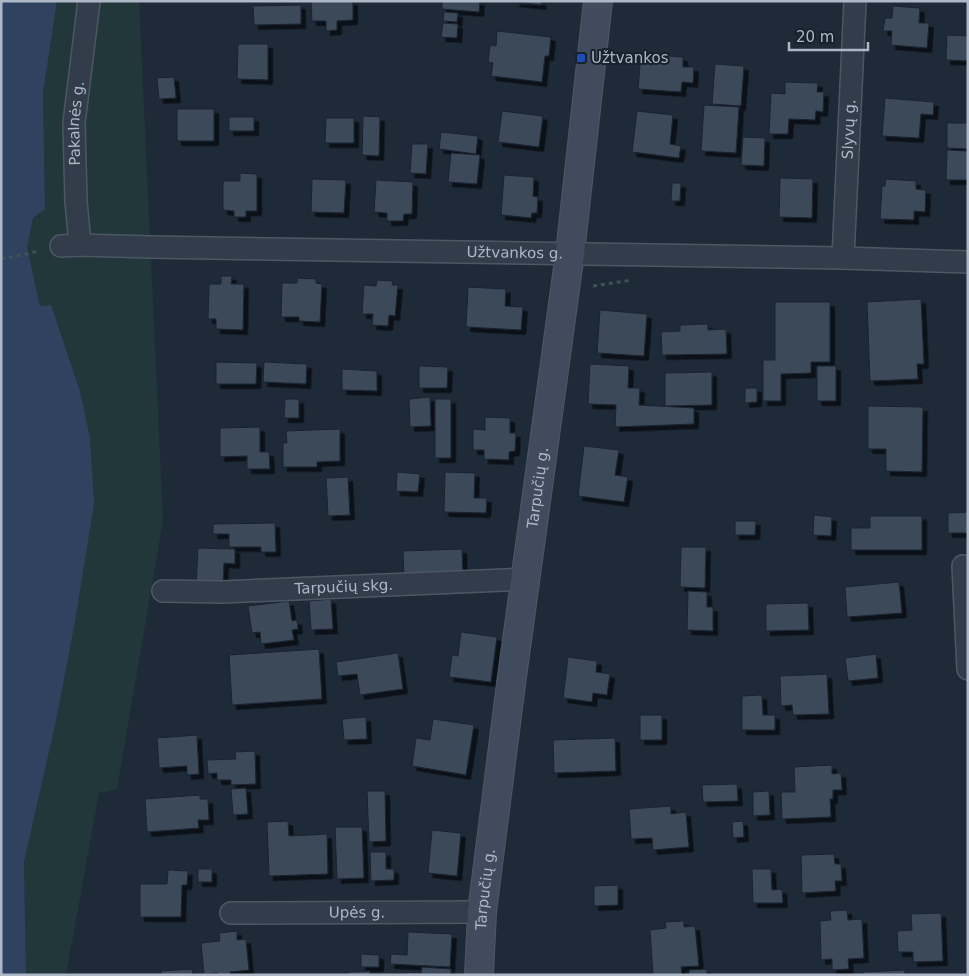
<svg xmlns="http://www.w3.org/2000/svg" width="969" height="976" viewBox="0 0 969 976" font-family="'DejaVu Sans',sans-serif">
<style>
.green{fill:#21373a}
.water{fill:#2f4360}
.building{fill:#3b4859;stroke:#1a2330;filter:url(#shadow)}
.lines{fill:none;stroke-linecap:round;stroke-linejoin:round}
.street-casing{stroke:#4d5764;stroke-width:24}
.secondary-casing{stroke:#4d5764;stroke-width:30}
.path{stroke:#3b5355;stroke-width:3;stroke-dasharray:4 4;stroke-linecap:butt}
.street{stroke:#333c4a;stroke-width:21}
.secondary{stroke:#404b5d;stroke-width:28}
.transit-dot{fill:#1a4fb4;stroke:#18212e;stroke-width:2}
.labels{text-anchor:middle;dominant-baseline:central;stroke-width:4;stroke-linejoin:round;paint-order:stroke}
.poi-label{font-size:15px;fill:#adb7c6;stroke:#18212e;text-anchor:start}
.street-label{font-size:15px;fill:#adb7c6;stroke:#18212e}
</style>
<defs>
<filter id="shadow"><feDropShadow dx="4.5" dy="4.5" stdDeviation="0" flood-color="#0009"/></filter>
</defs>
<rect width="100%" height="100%" fill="#1f2a39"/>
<!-- green -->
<path class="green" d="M57,1H139L163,520L117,789L99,793L66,975H26L24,862L56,721L90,438L80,391L51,305L40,306L27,247L33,218L45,208L43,93Z"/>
<!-- water -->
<path class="water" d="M1,1H57L43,93L45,209L33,218L27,247L40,306L51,305L80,391L90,438L94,504L75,621L56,721L24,862L26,975H1Z"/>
<!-- building -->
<path class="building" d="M311,1H353V20L337,21V30L326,31V21H312Z
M442,1H480L479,12L442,9Z
M515,1H542L541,5L515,2Z
M301,5V24L254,25L253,6Z
M893,6L920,8L919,23H929L927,48L891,45L892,31H883L885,18H892Z
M444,12L458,13L457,22L443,21Z
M443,23L458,24L457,38L441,37Z
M497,31L551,37L549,56H545L542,82L491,76L493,63L488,62L490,45L496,46Z
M947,35L968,36V61L946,60Z
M238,44H268V80L237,79Z
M641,54L683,57V67H694L693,83L682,82L681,92L638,89Z
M715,64L744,66L741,106L712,104Z
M174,77L176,98L159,99L157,78Z
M785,82L818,83L817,92H824L823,112L816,111L815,120L789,119L788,134H769L771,93L785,94Z
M885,98L934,102L933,115L921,114L919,138L882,136Z
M704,105L739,107L736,153L701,151Z
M177,109H214V141H177Z
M502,111L543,116L539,147L498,142Z
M637,111L673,115L670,144L681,146L679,158L632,152Z
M363,116L380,117L379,156L362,155Z
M229,117H254V131H229Z
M326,118H354V143H325Z
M947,123H968V149L947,148Z
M441,132L478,136L476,154L439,149Z
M743,137L765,138L764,166L741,165Z
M412,144H428L426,174L410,173Z
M947,150L968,151V180H946Z
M451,153L480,155L477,184L448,182Z
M240,173L257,174V211H246V217H234V211L223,210V181H240Z
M504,175L534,177L533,196L538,197L537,213H532L531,218L501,215Z
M780,178L813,179L812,218L779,217Z
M312,179L346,180L344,213L311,212Z
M886,179L916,181V189L926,190L925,212L914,211V220L880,219L882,186H885Z
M376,180L413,182L412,214H404L403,221H387V213L374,212Z
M672,183H681L680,201H671Z
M221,276H232L231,284H244L243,330L216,329V319H208L209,284H221Z
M297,278L316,279V283L322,284L320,322L299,321V317H281L282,283H297Z
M377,280L393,281L392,285H398L395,316L389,315L388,326L372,325L373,314H362L364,285L376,286Z
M468,287L506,289L505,306L523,307L521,330L466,327Z
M921,299L924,364H917L918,379L870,381L867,302Z
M775,302H830V362H811V373L781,374V401H763V360H775Z
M600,310L647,314L644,356L597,353Z
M708,324V330L726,329L727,354L662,355L661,332L680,331V325Z
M216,362L257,363L256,384H216Z
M264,362L307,364L306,384L263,382Z
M590,364L629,366L628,388H640L639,405L694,408V424L615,427L616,405L588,404Z
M419,366L448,367L447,388H419Z
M817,366H836V401H817Z
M342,369L377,371V391L342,390Z
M712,372V405L665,406V373Z
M745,388H757V402L745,403Z
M430,397L431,426L410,427L409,399Z
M285,399H299V418H284Z
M435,399H451V458H435Z
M868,406L923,407L922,472L886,471V449H868Z
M485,417L510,418V433H516L515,451L509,452V460L484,459V450H473V429L485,430Z
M260,427V452H269L270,469H247V456L220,457V428Z
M340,429V461L317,462V467H283V443H287L286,431Z
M584,446L619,450L615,475L628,477L624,502L578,496Z
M397,472L420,474L418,492L396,491Z
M445,472L475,473L474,498H487L486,513L444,512Z
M348,477L350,515L328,516L326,478Z
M968,512V533H948V513Z
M814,515L832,517L831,536L813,535Z
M870,516H922V550H851V528H870Z
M735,521H756L755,535H735Z
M275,523L276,552H261V547H229V534H213V524Z
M681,547H706L705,588L680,587Z
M198,548L235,549V564L224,563L223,588L196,587Z
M462,549L463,576L404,578L403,551Z
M899,582L902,613L847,617L845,587Z
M688,591L707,592V607H713V631L687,630Z
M331,599L333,629L311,630L309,601Z
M289,601L292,621L297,620L298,629L292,630L294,640L261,644L260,632L252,633L248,606Z
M808,603L809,630L766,631V604Z
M461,632L497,637L491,682L449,677L452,655L458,656Z
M319,649L322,699L232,705L229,655Z
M398,653L403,689L360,695L357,674L338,676L336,662Z
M876,654L878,678L848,681L845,658Z
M568,657L597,661L596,672L610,674L607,695L593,693L592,702L563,698Z
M827,674L829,714L793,715L792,705L781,706L780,676Z
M762,695L763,715H775V730H742V696Z
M640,715H662V740H640Z
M366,717L367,739L344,740L342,719Z
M433,719L474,725L466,775L412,766L416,738L430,740Z
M197,735L199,774L187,775V766L159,768L157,738Z
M615,738L616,771L554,773L553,740Z
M255,751L256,784L231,785V780H217V773L208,774L207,760L236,759L235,752Z
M832,765V774L841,773L842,790H833V799H830L831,817L782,819L781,792H795L794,767Z
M737,784L738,801L703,802L702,785Z
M246,788L248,814L233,815L231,789Z
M367,791H385L386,841L369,842Z
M769,791L770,815L753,816V792Z
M200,795V799H208L209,820H198L199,828L147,832L145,799Z
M671,806V814L686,812L689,847L653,850L652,838L631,839L629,809Z
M288,821L289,836L327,834L328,874L269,876L267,822Z
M743,821L744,837L733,838L732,822Z
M335,827H362L364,878L337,879Z
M432,830L461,833L457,876L428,873Z
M370,852H386V869H394V880L371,881Z
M834,854L835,864H841L842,881H835L836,891L802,893L801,855Z
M198,869H212V882H198Z
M752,869H771L772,890L782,889L783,903H753Z
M168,870L188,871L187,885H182L181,917H140V884H167Z
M618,885V905L594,906V886Z
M847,910L848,920L862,919L864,958L848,959L849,969L832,970V959L821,960L820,921L831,920L830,911Z
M941,913L943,961L913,962V952H898L897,931L912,930L911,914Z
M684,921V927L695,926L699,966L681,967L682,975H653L650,930L666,928L665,922Z
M237,931V940L246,939L249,970L230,972V975H218L217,973L204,974L201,943L220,941L219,933Z
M408,932L452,934L450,967L390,964L391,954L407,955Z
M361,954L379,955V967H361Z
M422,967L451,969V975H406L407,972L421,973Z
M192,969L193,975H161V971Z
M707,969V975H689V970Z
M905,970V975H863V972Z
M370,971V975H348V972Z"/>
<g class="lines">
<!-- street casing -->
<g class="street-casing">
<g id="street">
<path id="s1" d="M80,245L76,201L74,123L89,1"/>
<path id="s2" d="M61,246L80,245L150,247L843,258L968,262"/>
<path id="s3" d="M843,258L855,1"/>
<path d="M963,566L968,669"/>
<path id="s4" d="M163,591L222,592L526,579"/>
<path id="s5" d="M231,913L482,912"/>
</g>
</g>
<!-- secondary casing -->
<g class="secondary-casing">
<g id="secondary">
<path id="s6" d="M479,975L482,912L511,684L570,253L598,1"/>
</g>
</g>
<!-- path -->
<path class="path" d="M1,259L40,251
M593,286L632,280"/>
<!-- street -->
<use href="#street" class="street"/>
<!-- secondary -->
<use href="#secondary" class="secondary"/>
</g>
<!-- markers -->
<rect class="transit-dot" x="576" y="53" width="10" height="10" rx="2.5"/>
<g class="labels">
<!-- poi labels -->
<g class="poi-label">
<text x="591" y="58">Užtvankos</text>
</g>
<!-- street labels -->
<g class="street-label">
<text stroke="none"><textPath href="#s1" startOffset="122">Pakalnės g.</textPath></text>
<text stroke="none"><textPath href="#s3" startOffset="129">Slyvų g.</textPath></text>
<text stroke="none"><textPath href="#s2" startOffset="454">Užtvankos g.</textPath></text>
<text stroke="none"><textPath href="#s6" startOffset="491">Tarpučių g.</textPath></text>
<text stroke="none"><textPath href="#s4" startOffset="181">Tarpučių skg.</textPath></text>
<text stroke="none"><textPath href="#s6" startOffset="86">Tarpučių g.</textPath></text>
<text stroke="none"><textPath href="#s5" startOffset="126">Upės g.</textPath></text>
</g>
</g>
<!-- border -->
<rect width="969" height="976" fill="none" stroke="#adb7c6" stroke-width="5"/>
<!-- scale -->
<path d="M789 42v8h79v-8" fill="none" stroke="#adb7c6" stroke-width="2.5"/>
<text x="796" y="42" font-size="15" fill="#adb7c6" stroke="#18212e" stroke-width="4" paint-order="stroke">20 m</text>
</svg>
